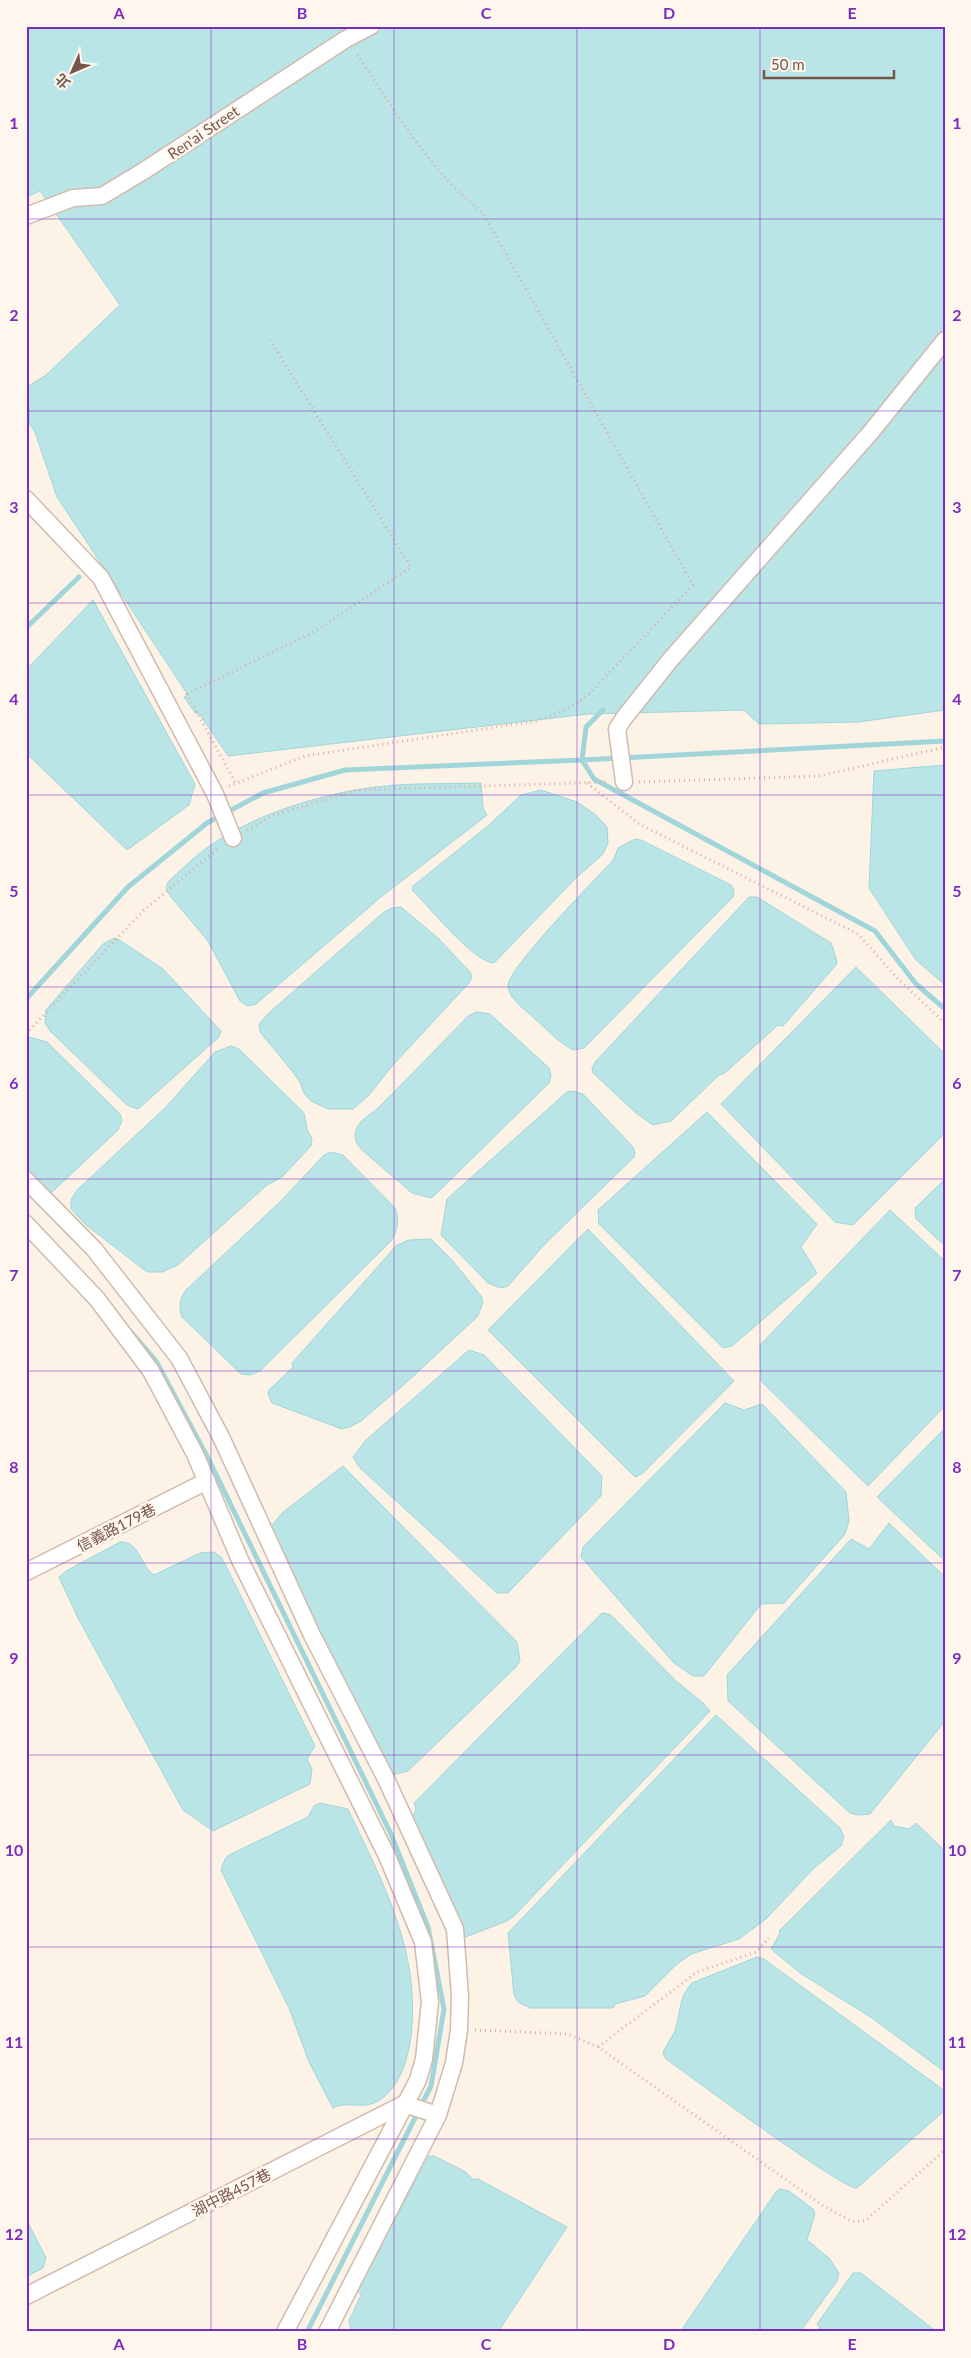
<svg xmlns="http://www.w3.org/2000/svg" width="971" height="2358" viewBox="0 0 971 2358" font-family="Lato,'Noto Sans TC',sans-serif">
<style>
.water{fill:#bae5e7;stroke:#a0d6d9}
.lines{fill:none;stroke-linecap:round;stroke-linejoin:round}
.stream{stroke:#a0d6d9;stroke-width:5}
.minor-casing{stroke:#d1baae;stroke-width:19}
.path{stroke:#d8b0a0;stroke-width:3;stroke-dasharray:1 4;stroke-linecap:butt}
.minor{stroke:#fff;stroke-width:16}
.grid{fill:none;stroke:#7b2cbf;stroke-width:1;stroke-opacity:0.55}
.labels{text-anchor:middle;dominant-baseline:central;stroke-width:5;stroke-linejoin:round;paint-order:stroke}
.street-label{font-size:15px;fill:#77564a;stroke:#fff6ed}
.neatline{fill:none;stroke:#7b2cbf;stroke-width:2}
.grid-label{font-size:16px;text-anchor:middle;font-weight:bold;fill:#7b2cbf}
</style>
<rect width="100%" height="100%" fill="#fdf2e6"/>
<!-- water -->
<path class="water" d="M26,26H945V710L858,722L759,724L744,710L588,714L228,756L199,713L196,714L184,697L188,695L57,497L35,432L30,425L27,387L46,375L120,305L40,191L26,197Z
M93,600L195,784L189,805L127,850L26,753V670Z
M945,765V985L916,960L869,888L874,771Z
M481,783L483,808L487,815L381,897L256,1004L248,1006L240,1001L208,941L171,897L166,888L168,882C181,870 194,857 208,847C259,811 335,789 397,785C425,783 453,784 481,783Z
M541,790L577,802L596,815L607,827L608,843L603,854L575,879L494,963C473,962 429,906 412,890L413,886L489,825L521,795Z
M635,839L641,840L731,885L734,890L733,897L584,1048L574,1050C559,1044 547,1029 535,1019C526,1010 510,1000 508,987C505,970 598,877 614,859L618,848Z
M749,897H757L831,943L837,961L836,965L783,1026L778,1025L725,1073L719,1075L671,1121L653,1125L636,1113L593,1073L592,1068L596,1061Z
M401,907L438,938L470,972L472,977L469,983L393,1065L369,1095L353,1109H328L311,1101L304,1093L300,1082L292,1071L260,1032L259,1024L270,1012L384,912L392,908Z
M114,938L118,939L163,969L221,1031L219,1037L138,1109L127,1105L50,1031L45,1023L46,1010L103,944Z
M856,967L945,1054V1133L853,1225L835,1222L721,1104Z
M477,1012L490,1014L549,1068L551,1075L549,1083L435,1195L431,1198L412,1193L362,1150C357,1144 353,1139 356,1130C361,1117 372,1115 380,1106C410,1076 439,1046 468,1016Z
M26,1036L47,1042L120,1114L122,1121L118,1130L49,1195L26,1175Z
M231,1046L239,1049L304,1113L307,1129L312,1139L311,1146L282,1177L267,1185L178,1265L162,1272H147L86,1225L71,1209V1200L77,1190L165,1108L215,1052Z
M573,1091L583,1094L633,1147L635,1153L634,1157L544,1245L508,1286L500,1288L488,1283L441,1235L447,1199L567,1092Z
M707,1112L817,1224L801,1247L817,1273L732,1346L723,1348L599,1224L598,1210Z
M330,1152L343,1155L395,1208C400,1221 398,1229 391,1241L260,1371L250,1375L241,1374L182,1317C178,1308 180,1296 187,1289L281,1201L323,1156Z
M945,1179V1246L916,1219L915,1208Z
M890,1210L945,1261V1406L868,1486L761,1381L760,1345Z
M588,1229L734,1381L643,1473L635,1477L488,1330Z
M431,1239L452,1260L481,1296L483,1302L478,1316L408,1381L361,1421L350,1427L341,1429L334,1426L272,1403L268,1394L269,1390L293,1367L292,1363L397,1245L409,1240Z
M469,1350L484,1355L602,1476L601,1496L508,1593H497L360,1468L353,1457L366,1440Z
M725,1403L744,1410L762,1404L846,1492L849,1521L845,1534L784,1603L761,1604L704,1676H693L674,1663L581,1557L583,1547Z
M945,1428V1561L877,1497Z
M343,1466L517,1642L520,1661L516,1667L408,1771L392,1775L385,1767L270,1528L282,1513Z
M889,1523L945,1577V1721L870,1814L857,1815L850,1813L728,1701L727,1675L851,1539L869,1549Z
M120,1542C140,1541 140,1566 154,1575L200,1553L214,1552L222,1558L315,1746L307,1759L312,1769L310,1784L213,1831L183,1810L78,1618L59,1577L66,1571Z
M602,1613L609,1614L613,1617L676,1681L703,1703L710,1711L514,1916L507,1921L463,1938L409,1824L416,1809L414,1803Z
M716,1715L840,1828L844,1837L841,1846L814,1868L766,1919L739,1939L691,1954L676,1965L645,1996L615,2004L613,2008H530L518,2002L514,1995L508,1933Z
M320,1803L348,1809C383,1883 421,1952 411,2037C408,2056 402,2081 386,2095C366,2114 350,2099 333,2108L309,2062L289,2008L221,1870L225,1859L229,1855L308,1817L314,1806Z
M891,1820L894,1826L909,1829L916,1823L945,1851V2072L872,2018L800,1973L771,1949L780,1933L779,1931Z
M757,1957L764,1959L945,2091V2110L857,2188C843,2190 690,2076 666,2059L663,2053C666,2044 674,2036 676,2027C680,2013 680,1994 692,1983Z
M429,2156H434L466,2172L472,2179H478L567,2227L498,2332L351,2331L349,2321L361,2295L357,2290Z
M780,2189L789,2191L813,2209L815,2214L807,2240L829,2258L839,2273L837,2281L800,2332H680L776,2192Z
M26,2219L46,2258L43,2268L26,2277Z
M853,2273H861L937,2332H816L820,2327L817,2324Z"/>
<g class="lines">
<!-- stream -->
<path class="stream" d="M26,628L79,577
M603,710L586,727L582,760L594,779L875,931L916,984L945,1009
M26,999L128,887L207,823L263,793L345,770L582,760L945,741
M130,1331L156,1361L209,1460L390,1832L428,1927L444,2009L431,2086L307,2332"/>
<!-- minor casing -->
<g class="minor-casing">
<path id="minor" d="M26,216L73,198L102,196L142,172L346,39L371,26
M26,499L101,578L215,794L233,838
M624,782L617,729L624,718L671,659L871,432L945,340
M26,1180L94,1249L179,1358L221,1437L312,1635L386,1779L455,1929L460,1996L459,2030L454,2063L438,2115L327,2332
M26,1224L97,1299L151,1371L195,1454L240,1560L387,1856L423,1942L430,2002L424,2059L418,2080L285,2332
M26,1572L207,1481
M26,2296L404,2104L438,2115"/>
</g>
<!-- path -->
<path class="path" d="M235,782L187,694L314,632L411,567L270,340
M639,782L819,776L945,747
M587,783L639,824L858,934L898,979L945,1023
M229,786L305,756L536,721C556,714 574,708 590,693L693,585L483,213C429,171 394,108 355,52
M247,830L274,815L358,790L608,782
M26,1034L143,911L220,847
M475,2030L567,2034L598,2047L822,2205L851,2221H865L945,2150
M598,2047L697,1972L756,1952L769,1938"/>
<!-- minor -->
<use href="#minor" class="minor"/>
</g>
<!-- grid -->
<path class="grid" d="M211,26V2332M394,26V2332M577,26V2332M760,26V2332M26,219H945M26,411H945M26,603H945M26,795H945M26,987H945M26,1179H945M26,1371H945M26,1563H945M26,1755H945M26,1947H945M26,2139H945"/>
<g class="labels">
<!-- street labels -->
<g class="street-label">
<text transform="translate(203 132) rotate(-34)">Ren'ai Street</text>
<text transform="translate(116 1527) rotate(-27)">信義路179巷</text>
<text transform="translate(231 2192) rotate(-27)">湖中路457巷</text>
</g>
</g>
<!-- border -->
<rect width="971" height="2358" fill="none" stroke="#fff6ed" stroke-width="55"/>
<!-- north arrow -->
<g transform="translate(72 72) rotate(225)" stroke="#fff6ed" stroke-width="4" paint-order="stroke">
<path d="M0-4L9 19L0 12L-9 19Z" fill="#77564a"/>
<text y="-8" font-size="14" font-weight="bold" text-anchor="middle" fill="#77564a">北</text>
</g>
<!-- scale -->
<path d="M764 70v8h130v-8" fill="none" stroke="#77564a" stroke-width="2.5"/>
<text x="771" y="70" font-size="15" fill="#77564a" stroke="#fff6ed" stroke-width="4" paint-order="stroke">50 m</text>
<rect x="28" y="28" width="916" height="2302" class="neatline"/>
<g class="grid-label">
<text x="119" y="19">A</text>
<text x="302" y="19">B</text>
<text x="486" y="19">C</text>
<text x="669" y="19">D</text>
<text x="852" y="19">E</text>
<text x="14" y="129">1</text>
<text x="957" y="129">1</text>
<text x="14" y="321">2</text>
<text x="957" y="321">2</text>
<text x="14" y="513">3</text>
<text x="957" y="513">3</text>
<text x="14" y="705">4</text>
<text x="957" y="705">4</text>
<text x="14" y="897">5</text>
<text x="957" y="897">5</text>
<text x="14" y="1089">6</text>
<text x="957" y="1089">6</text>
<text x="14" y="1281">7</text>
<text x="957" y="1281">7</text>
<text x="14" y="1473">8</text>
<text x="957" y="1473">8</text>
<text x="14" y="1664">9</text>
<text x="957" y="1664">9</text>
<text x="14" y="1856">10</text>
<text x="957" y="1856">10</text>
<text x="14" y="2048">11</text>
<text x="957" y="2048">11</text>
<text x="14" y="2240">12</text>
<text x="957" y="2240">12</text>
<text x="119" y="2350">A</text>
<text x="302" y="2350">B</text>
<text x="486" y="2350">C</text>
<text x="669" y="2350">D</text>
<text x="852" y="2350">E</text>
</g>
</svg>
